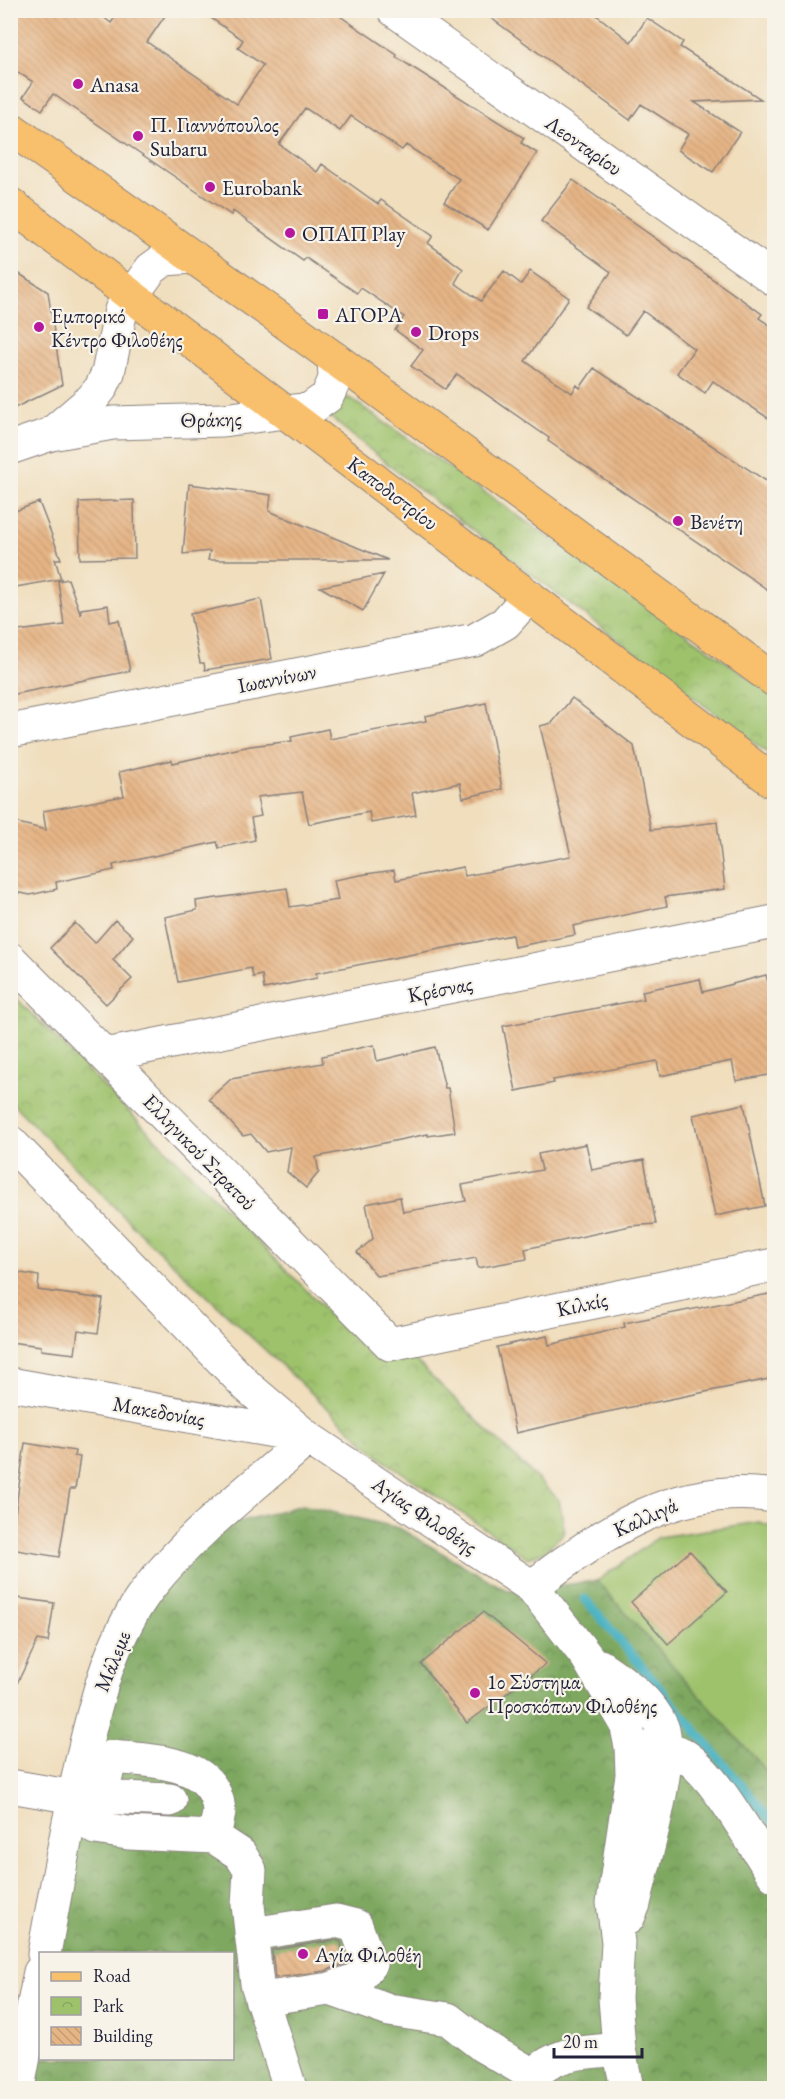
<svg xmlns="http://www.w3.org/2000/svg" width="785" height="2099" viewBox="0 0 785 2099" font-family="'EB Garamond',serif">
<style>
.forest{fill:url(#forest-crowns);stroke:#50654e;stroke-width:1.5}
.park{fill:url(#park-crowns);stroke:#607254;stroke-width:1.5}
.pitch{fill:#9ec26c;stroke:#607254;stroke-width:1.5}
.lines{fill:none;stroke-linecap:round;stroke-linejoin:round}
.stream{stroke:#42afbf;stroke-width:9}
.building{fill:url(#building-back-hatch)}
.minor-casing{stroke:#89807c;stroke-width:35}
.major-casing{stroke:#89807c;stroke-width:35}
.minor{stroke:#fff;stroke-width:33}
.major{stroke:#f8bf6c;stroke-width:33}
.poi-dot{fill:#b5179e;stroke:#f7f3e8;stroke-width:2}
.labels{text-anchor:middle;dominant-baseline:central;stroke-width:4.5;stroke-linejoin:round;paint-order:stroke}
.poi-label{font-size:21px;fill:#22223b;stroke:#f7f3e8;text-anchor:start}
.street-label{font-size:21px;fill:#22223b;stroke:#f7f3e8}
</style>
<defs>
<pattern id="forest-crowns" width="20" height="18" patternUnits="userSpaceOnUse" patternTransform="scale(1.5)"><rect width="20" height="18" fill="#7ea860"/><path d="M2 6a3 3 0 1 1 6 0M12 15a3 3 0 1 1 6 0" fill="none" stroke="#678850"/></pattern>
<pattern id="park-crowns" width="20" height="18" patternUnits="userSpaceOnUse" patternTransform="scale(1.5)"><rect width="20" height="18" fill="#9ec26c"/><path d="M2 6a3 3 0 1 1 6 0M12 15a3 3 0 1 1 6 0" fill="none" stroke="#88a65e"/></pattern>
<pattern id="building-back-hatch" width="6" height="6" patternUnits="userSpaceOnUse" patternTransform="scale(1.5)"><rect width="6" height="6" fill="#e6b586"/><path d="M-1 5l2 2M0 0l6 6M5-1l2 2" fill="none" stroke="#c59b75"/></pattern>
</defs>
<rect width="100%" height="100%" fill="#f7f3e8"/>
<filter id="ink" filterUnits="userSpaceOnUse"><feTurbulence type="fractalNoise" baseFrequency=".0167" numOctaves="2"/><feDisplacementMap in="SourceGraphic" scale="12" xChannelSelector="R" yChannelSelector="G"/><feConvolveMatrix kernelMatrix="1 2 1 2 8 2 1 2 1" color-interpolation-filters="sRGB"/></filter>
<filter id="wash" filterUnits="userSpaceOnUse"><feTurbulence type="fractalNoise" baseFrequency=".008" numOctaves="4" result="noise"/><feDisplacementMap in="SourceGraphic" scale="24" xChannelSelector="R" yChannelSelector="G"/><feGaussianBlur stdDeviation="1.35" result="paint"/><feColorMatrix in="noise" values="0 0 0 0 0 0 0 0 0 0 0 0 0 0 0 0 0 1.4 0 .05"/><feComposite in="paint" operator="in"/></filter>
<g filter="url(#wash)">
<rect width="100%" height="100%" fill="#f0debd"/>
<!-- forest -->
<path class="forest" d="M302,1505L399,1528L508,1591L597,1581L774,1779V2088H31L40,2035V2058H232V1954L55,1953L103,1707L146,1604L216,1528Z"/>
<!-- park -->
<path class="park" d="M339,395L351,399L774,695V758L425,494L337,423L329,416Z
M10,992L342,1326L380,1354L414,1359L559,1500L565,1532L545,1551L528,1558L382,1459L146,1239L11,1102Z"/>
<!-- pitch -->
<path class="pitch" d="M759,1522L774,1527V1779L597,1581L659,1537Z"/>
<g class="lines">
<!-- stream -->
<path class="stream" d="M585,1599L774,1824"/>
</g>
<g id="blocks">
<!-- building -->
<path class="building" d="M10,10H94L111,23L120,10H169L147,42L237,104L263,65L238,48L243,40L199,10H331L397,55L396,57L524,138L521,143L537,153L488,230L444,202L459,179L406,145L402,150L351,116L340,131L305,108L279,144L317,172L322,164L378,204L381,200L433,236L428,243L463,269L455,283L481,301L504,271L521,284L530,271L569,298L525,361L572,393L577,385L580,388L594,368L774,486V594L548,441L549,438L457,374L445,389L411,366L423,350L395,330L404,317L361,288L357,293L306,258L303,261L233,211L231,215L53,94L42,110L23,97L33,82L10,67Z
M480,10H590L631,42L647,18L683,42L680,47L761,99L694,102L740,132L713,172L678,150L688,134L641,104L630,120Z
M573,180L762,314L759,318L774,328V422L713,381L705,393L677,373L694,349L643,311L626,335L586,307L611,272L541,221Z
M10,268L48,292L62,385L10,410Z
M189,484L271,495L269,511L388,560H208L210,551L183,554Z
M134,500L135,558L80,559L79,502Z
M39,502L61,559H55L61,579L10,588V513Z
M384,574L363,611L320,587Z
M68,579L81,615V609L108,605L110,622L119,620L130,671L10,695V632L64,625L58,581Z
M261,599L272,659L205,670L204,663H200L190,614Z
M572,698L634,746L651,830L717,822L725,889L665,897L667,906L573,926L575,935L514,947L512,935L316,973L317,978L264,989L262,975L253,977L251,968L178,982L165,917L197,910L196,901L287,888L290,907L338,900L334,880L366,874L394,870L396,880L463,867L465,876L571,856L540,726L552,723Z
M486,703L502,789L463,798L460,783L412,793L416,815L371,823L369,812L309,824L302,792L257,797L261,816L251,818L255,840L219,848L217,842L113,865L114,870L56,882L57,889L30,895L10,891V821L46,830L43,811L124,796L119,772L172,760L173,763L250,746L292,741L291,737L328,729L330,739L426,721L425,716Z
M115,920L133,936L113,960L132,979L106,1004L50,948L75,923L95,943Z
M766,975L772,997H774V1074L736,1081L732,1061L660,1076L657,1061L553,1080L554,1083L516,1091L503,1026L644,999L642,991L700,979L703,992Z
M374,1045L377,1061L435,1047L445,1088H448L455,1132L428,1136V1134L316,1157L319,1172L306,1188L287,1172L291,1147L266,1152L251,1134L243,1136L209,1099L231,1079L323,1063L322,1056Z
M744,1104L765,1206L715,1216L693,1115Z
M586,1144L592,1170L644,1160L656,1224L630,1226L525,1249L527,1259L478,1268L476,1258L377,1276L357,1252L373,1239L366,1204L400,1197L403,1212L466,1201L462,1185L542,1170L538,1154Z
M10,1271L39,1276L38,1290L103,1299L98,1333L78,1330L75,1354L41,1350V1346L10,1342Z
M774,1293V1378L602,1413L516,1433L497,1347L547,1336L549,1345L625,1327L624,1323Z
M25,1443L75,1451L74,1456L80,1457L75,1489H70L59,1557L10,1549Z
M690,1551L727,1592L668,1644L631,1602Z
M10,1597L54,1603L48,1642L38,1640L10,1698Z
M483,1612L546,1664L467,1723L421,1664Z
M335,1940L341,1942L344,1964L325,1971L275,1978L272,1950Z"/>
</g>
</g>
<g filter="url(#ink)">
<use href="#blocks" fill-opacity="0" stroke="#89807c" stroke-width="1.5"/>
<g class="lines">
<!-- minor casing -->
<g class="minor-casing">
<path id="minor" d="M394,10L774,279
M51,434L92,399L101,388L108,373L121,310L151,269L165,259L193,257
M10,448L51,434L113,423L223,420L310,409L327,397L335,379L334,358
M10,731L475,640L505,623L529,596
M10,959L390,1344L774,1265
M106,1055L774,922
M10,1142L248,1387L308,1438L532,1587L587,1657L626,1723L631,1747L632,1775L613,1903L618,1942L615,1998L619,2049L627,2088
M10,1384L307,1437
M532,1587C604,1530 679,1482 774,1496
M600,1666C624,1682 650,1700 662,1727C676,1760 642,1866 634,1904L628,1918
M646,1748C658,1748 671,1748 682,1754C715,1773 751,1842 774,1875
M10,1786L74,1797H101L95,1828L128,1833L214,1837L240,1854L250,1870L248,1905L257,1984L290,2088
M170,1800L101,1797L111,1757C150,1761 214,1759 219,1810C219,1818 215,1829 214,1837
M251,1934L336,1921L356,1926L370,1964L358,1979L330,1989L261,1999
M44,1954C56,1888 68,1822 83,1756C97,1696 112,1634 152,1584C196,1529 256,1485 308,1438
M330,1989L389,2010L448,2019L483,2046L533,2075
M18,2088L40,1972
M532,2088L533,2075C560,2050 584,2053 619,2049"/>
</g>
<!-- major casing -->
<g class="major-casing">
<path id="major" d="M10,128L275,315L774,680
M10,204L774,782"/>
</g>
<!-- minor -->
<use href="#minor" class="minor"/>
<!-- major -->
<use href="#major" class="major"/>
</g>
</g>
<!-- markers -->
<g class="poi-dot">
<circle cx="78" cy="84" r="6"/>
<circle cx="138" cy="136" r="6"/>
<circle cx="210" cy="187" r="6"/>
<circle cx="290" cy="233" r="6"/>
<rect x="317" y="308" width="12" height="12" rx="3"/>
<circle cx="39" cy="327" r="6"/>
<circle cx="416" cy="332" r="6"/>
<circle cx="678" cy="521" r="6"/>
<circle cx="475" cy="1693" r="6"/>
<circle cx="303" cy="1954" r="6"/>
</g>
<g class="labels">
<!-- poi labels -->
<g class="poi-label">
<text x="90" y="84">Anasa</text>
<text x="150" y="124">Π. Γιαννόπουλος<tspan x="150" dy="24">Subaru</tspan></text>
<text x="222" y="187">Eurobank</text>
<text x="302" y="233">ΟΠΑΠ Play</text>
<text x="335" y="314">ΑΓΟΡΑ</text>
<text x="51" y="315">Εμπορικό<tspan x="51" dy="24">Κέντρο Φιλοθέης</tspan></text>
<text x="428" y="332">Drops</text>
<text x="690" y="521">Βενέτη</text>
<text x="487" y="1681">1ο Σύστημα<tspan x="487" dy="24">Προσκόπων Φιλοθέης</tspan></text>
<text x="315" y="1954">Αγία Φιλοθέη</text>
</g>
<!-- street labels -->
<g class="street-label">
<text transform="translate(584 145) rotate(35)">Λεονταρίου</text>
<text transform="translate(211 419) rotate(-2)">Θράκης</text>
<text transform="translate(393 493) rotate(37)">Καποδιστρίου</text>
<text transform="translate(277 678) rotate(-11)">Ιωαννίνων</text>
<text transform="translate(440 989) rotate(-11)">Κρέσνας</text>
<text transform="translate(200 1152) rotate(46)">Ελληνικού Στρατού</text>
<text transform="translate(582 1304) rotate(-12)">Κιλκίς</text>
<text transform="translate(159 1411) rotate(10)">Μακεδονίας</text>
<text transform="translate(425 1515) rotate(34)">Αγίας Φιλοθέης</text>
<text transform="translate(645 1517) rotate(-24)">Καλλιγά</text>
<text transform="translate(112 1661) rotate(-68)">Μάλεμε</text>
</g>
</g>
<!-- margin -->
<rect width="785" height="2099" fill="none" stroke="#f7f3e8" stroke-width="36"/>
<!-- legend -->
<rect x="39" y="1952" width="195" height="108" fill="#f7f3e8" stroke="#a29fa3" stroke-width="1.5"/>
<rect x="51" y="1972" width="30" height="9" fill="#f8bf6c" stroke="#a29fa3" stroke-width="1.5"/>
<text x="93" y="1982" font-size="18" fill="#22223b">Road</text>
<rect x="51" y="1997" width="30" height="18" fill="url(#park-crowns)" stroke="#a29fa3" stroke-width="1.5"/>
<text x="93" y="2012" font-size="18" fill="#22223b">Park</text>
<rect x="51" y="2027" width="30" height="18" fill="url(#building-back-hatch)" stroke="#a29fa3" stroke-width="1.5"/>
<text x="93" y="2042" font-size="18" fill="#22223b">Building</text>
<!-- scale -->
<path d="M554 2048v9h88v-9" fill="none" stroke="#22223b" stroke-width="3"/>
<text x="563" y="2048" font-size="18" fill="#22223b" stroke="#f7f3e8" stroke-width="4.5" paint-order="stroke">20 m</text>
</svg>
